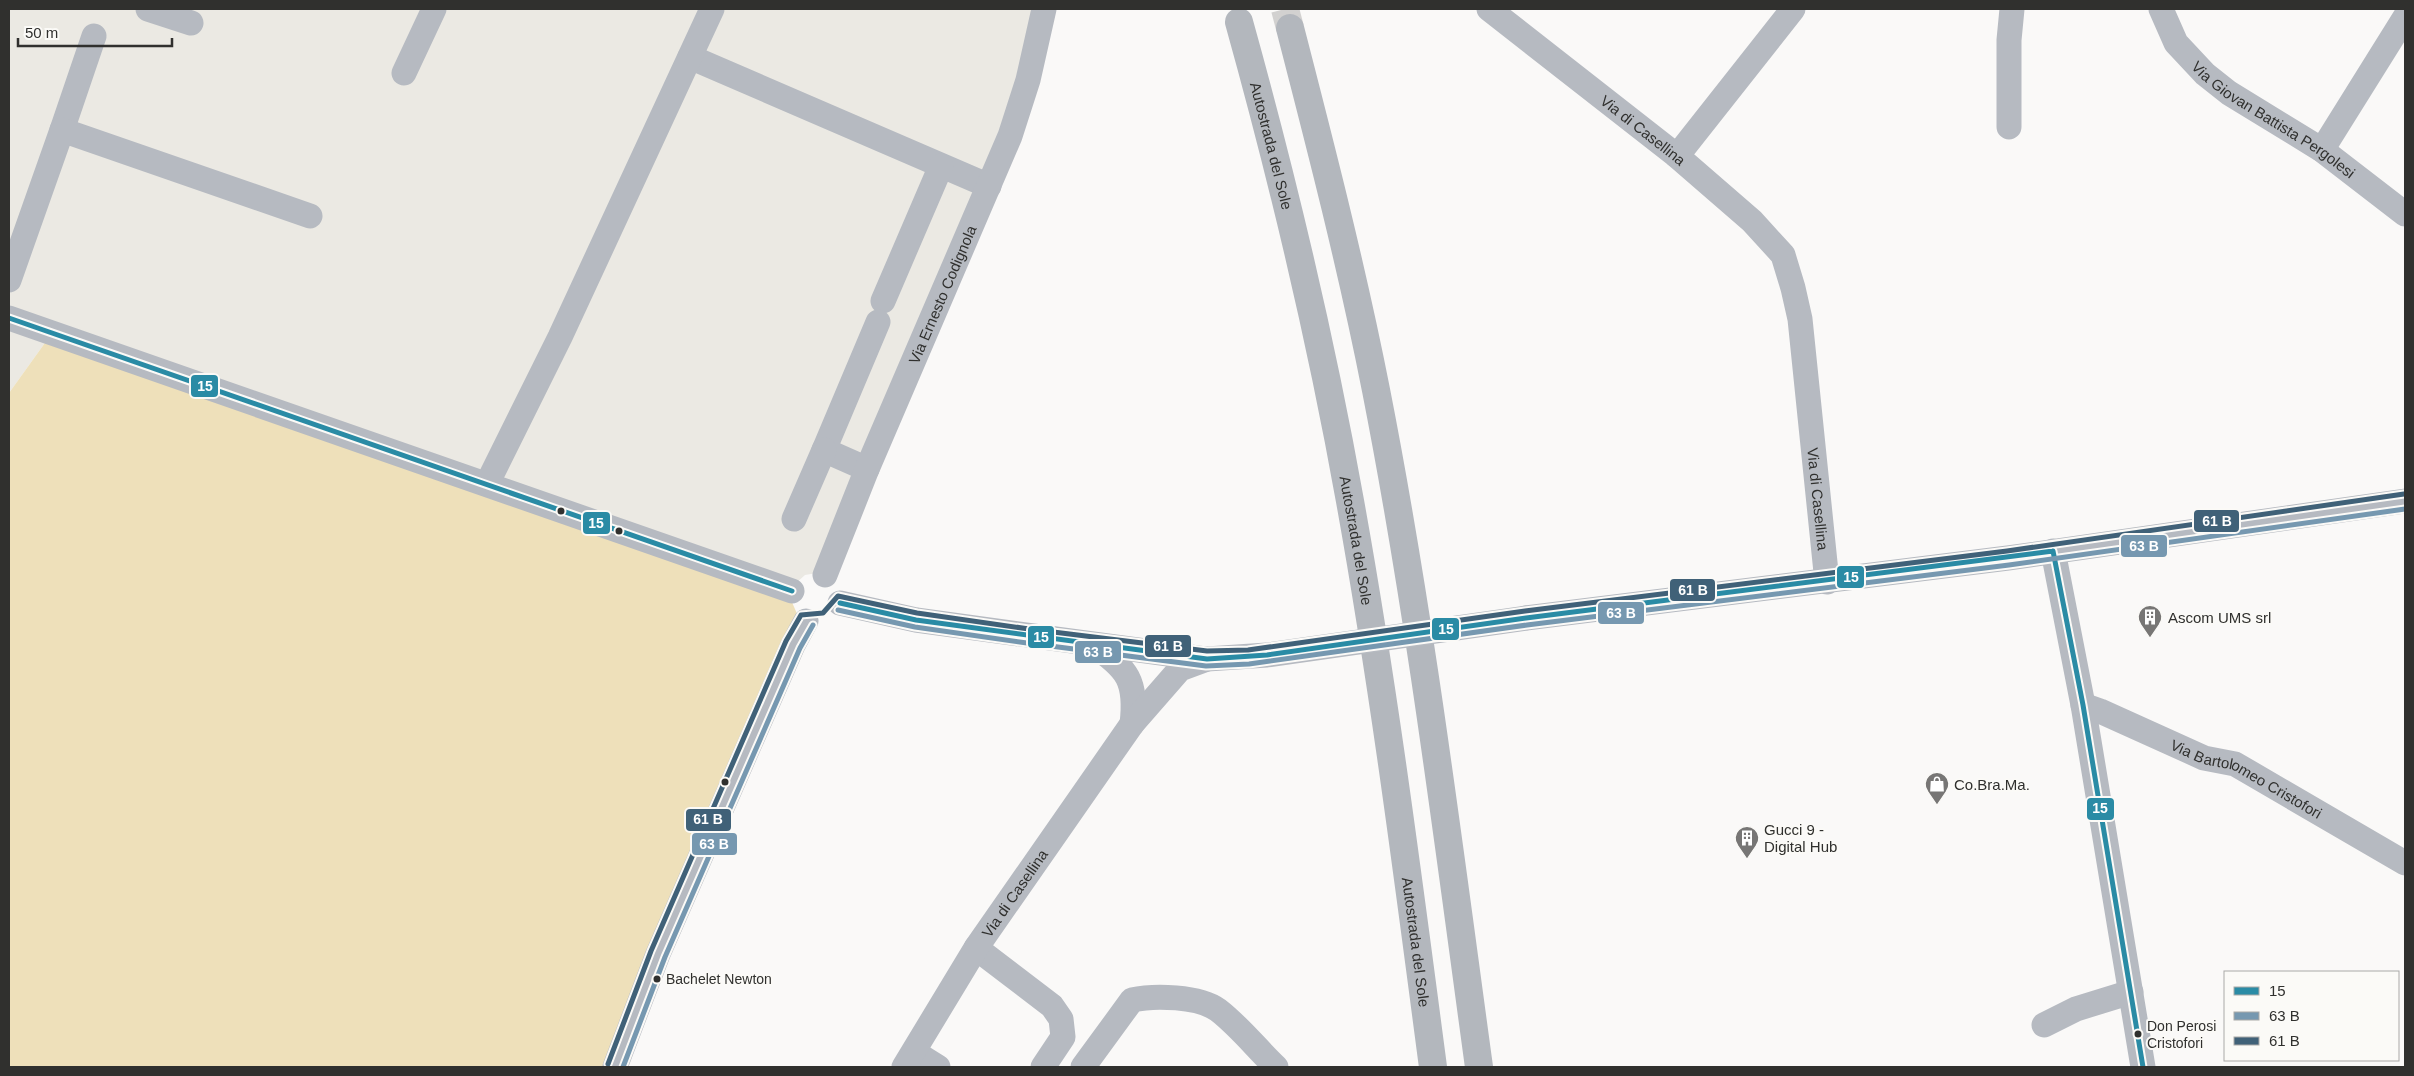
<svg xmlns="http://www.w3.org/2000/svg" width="2414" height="1076" viewBox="0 0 2414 1076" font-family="Arial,sans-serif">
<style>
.built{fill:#ebe9e3}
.green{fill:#eee0ba}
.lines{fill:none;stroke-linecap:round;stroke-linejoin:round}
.highway-tunnel{stroke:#d2d1d0;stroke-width:28;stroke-dasharray:28 14;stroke-linecap:butt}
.minor{stroke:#b6bac1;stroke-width:25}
.highway{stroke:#b3b7bd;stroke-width:28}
.minor-bridge{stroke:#b6bac1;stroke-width:25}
.bus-1-casing{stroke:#fbfaf7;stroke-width:9}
.bus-2-casing{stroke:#fbfaf7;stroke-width:9}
.bus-3-casing{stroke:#fbfaf7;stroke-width:9}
.bus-1{stroke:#2a8ba5;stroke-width:5}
.bus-2{stroke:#7698b0;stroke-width:5}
.bus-3{stroke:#406178;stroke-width:5}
.bus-dot{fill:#30302e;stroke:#fbfaf7;stroke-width:2}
.labels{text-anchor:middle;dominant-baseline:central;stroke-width:4;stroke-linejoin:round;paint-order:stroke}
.bus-label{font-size:14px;fill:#30302e;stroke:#fbfaf7;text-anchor:start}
.street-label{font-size:15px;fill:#30302e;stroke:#fbfaf7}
.poi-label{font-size:15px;fill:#30302e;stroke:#fbfaf7;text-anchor:start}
.line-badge{stroke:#fbfaf7;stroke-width:2}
.badge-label{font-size:14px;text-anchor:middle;font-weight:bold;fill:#fff}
</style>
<rect width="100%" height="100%" fill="#faf9f8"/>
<!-- built -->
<path class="built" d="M9,9H1044L1010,136L817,573L805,575L795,584L52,333L9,393Z"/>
<!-- green -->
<path class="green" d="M52,333L791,600L798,616L615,1067H9V393Z"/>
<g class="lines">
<!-- highway-tunnel -->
<path class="highway-tunnel" d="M1285,9L1290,28"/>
<!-- minor -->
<g class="minor">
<path d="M148,9L191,23"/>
<path id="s1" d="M1489,9L1677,156L1752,221L1783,255L1793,288L1800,319L1827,582"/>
<path id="s2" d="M2161,9L2176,43L2205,74L2229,93L2322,150L2405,214"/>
<path d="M690,57L989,186"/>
<path d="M404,73L434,9"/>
<path d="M2009,127V40L2012,9"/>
<path d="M62,130L94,36"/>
<path d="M2322,150L2405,17"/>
<path d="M1677,156L1793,9"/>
<path d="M9,280L62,130L310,216"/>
<path d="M883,301L941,166"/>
<path d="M9,318L792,591"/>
<path d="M867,469L824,450L878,322"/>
<path d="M487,484L560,337L712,9"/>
<path d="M794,519L824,450"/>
<path d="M2053,551L2083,705L2143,1067"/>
<path id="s3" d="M825,575L867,469L1010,136L1028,80L1044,9"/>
<path d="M840,603L916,620L1205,659"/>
<path d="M1526,618L2008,558L2405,501"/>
<path d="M1093,645C1128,669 1137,681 1132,724"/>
<path id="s4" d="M2083,705L2100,711L2204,758L2235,764L2405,863"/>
<path d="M976,948L1052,1006L1061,1019L1063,1037L1043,1067"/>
<path d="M2044,1025L2076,1009L2131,992"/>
<path d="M914,1052L938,1067"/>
<path d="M615,1067L658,954L793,645L806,621"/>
<path id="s5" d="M904,1067L976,948L1132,724L1180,669L1207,659"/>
<path d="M1083,1067L1132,1000C1154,995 1199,996 1218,1010C1239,1026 1257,1049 1276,1067"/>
</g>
<!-- highway -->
<g class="highway">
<path id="s6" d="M1239,22C1283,180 1321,339 1350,501C1384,689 1408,878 1433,1067"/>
<path d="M1290,28C1321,148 1352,268 1376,390C1420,614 1448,841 1479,1067"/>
</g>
<!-- minor-bridge -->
<path class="minor-bridge" d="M1207,659L1267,655L1526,618"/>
<!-- bus-1 casing -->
<g class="bus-1-casing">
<path id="bus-1" d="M9,318L792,591
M2053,551L2083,705L2143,1067
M840,603L916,620L1207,659L1267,655L1526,618L2053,551"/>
</g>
<!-- bus-2 casing -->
<g class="bus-2-casing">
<path id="bus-2" d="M838,610L915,627L1027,643L1206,666L1249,664L1527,625L2009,565L2405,509
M623,1067L665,957L800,648L813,625"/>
</g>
<!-- bus-3 casing -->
<g class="bus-3-casing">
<path id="bus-3" d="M608,1064L651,951L786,641L801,615L823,613L838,596L917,613L1029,629L1207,651L1248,650L1525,611L2007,551L2404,494"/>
</g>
<!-- bus-1 -->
<use href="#bus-1" class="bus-1"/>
<!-- bus-2 -->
<use href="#bus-2" class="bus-2"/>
<!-- bus-3 -->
<use href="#bus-3" class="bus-3"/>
</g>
<!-- icons -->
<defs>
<g id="building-pin" transform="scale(1.25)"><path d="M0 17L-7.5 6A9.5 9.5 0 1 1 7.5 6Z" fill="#777675" stroke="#fbfaf7"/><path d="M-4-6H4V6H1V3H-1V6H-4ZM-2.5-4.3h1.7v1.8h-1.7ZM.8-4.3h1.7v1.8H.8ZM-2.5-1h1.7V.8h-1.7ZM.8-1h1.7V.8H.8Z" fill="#fff"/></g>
<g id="shop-pin" transform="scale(1.25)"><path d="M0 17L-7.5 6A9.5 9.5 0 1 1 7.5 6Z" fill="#777675" stroke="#fbfaf7"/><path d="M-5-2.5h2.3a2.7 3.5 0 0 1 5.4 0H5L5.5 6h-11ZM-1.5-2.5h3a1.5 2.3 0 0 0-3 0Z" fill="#fff"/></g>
</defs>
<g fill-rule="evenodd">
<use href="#building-pin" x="2150" y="617"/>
<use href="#shop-pin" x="1937" y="784"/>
<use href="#building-pin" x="1747" y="838"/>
</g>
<!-- markers -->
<g class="bus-dot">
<circle cx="561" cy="511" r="4.5"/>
<circle cx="619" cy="531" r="4.5"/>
<circle cx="725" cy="782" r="4.5"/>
<circle cx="657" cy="979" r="4.5"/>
<circle cx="2138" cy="1034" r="4.5"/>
</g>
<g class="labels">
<!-- bus labels -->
<g class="bus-label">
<text x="666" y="979">Bachelet Newton</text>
<text x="2147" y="1026">Don Perosi<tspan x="2147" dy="17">Cristofori</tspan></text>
</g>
<!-- street labels -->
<g class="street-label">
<text stroke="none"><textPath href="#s2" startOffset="162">Via Giovan Battista Pergolesi</textPath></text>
<text stroke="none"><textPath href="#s1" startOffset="196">Via di Casellina</textPath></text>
<text stroke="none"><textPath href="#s6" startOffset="128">Autostrada del Sole</textPath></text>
<text stroke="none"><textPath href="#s3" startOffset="304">Via Ernesto Codignola</textPath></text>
<text stroke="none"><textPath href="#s1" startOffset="631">Via di Casellina</textPath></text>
<text stroke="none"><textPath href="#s6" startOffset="532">Autostrada del Sole</textPath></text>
<text stroke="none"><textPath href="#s4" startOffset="180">Via Bartolomeo Cristofori</textPath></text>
<text stroke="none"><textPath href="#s5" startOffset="206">Via di Casellina</textPath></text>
<text stroke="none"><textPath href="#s6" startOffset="938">Autostrada del Sole</textPath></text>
</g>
<!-- poi labels -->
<g class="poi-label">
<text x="2168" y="617">Ascom UMS srl</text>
<text x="1954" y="784">Co.Bra.Ma.</text>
<text x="1764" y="829">Gucci 9 -<tspan x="1764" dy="17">Digital Hub</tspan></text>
</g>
</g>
<g class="line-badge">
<rect x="190" y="374" width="29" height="24" rx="5" fill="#2a8ba5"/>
<rect x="2193" y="509" width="47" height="24" rx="5" fill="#406178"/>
<rect x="582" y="511" width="29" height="24" rx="5" fill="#2a8ba5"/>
<rect x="2120" y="534" width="48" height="24" rx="5" fill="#7698b0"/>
<rect x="1836" y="565" width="29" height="24" rx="5" fill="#2a8ba5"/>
<rect x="1669" y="578" width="47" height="24" rx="5" fill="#406178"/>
<rect x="1597" y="601" width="48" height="24" rx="5" fill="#7698b0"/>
<rect x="1431" y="617" width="29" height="24" rx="5" fill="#2a8ba5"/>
<rect x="1027" y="625" width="28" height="24" rx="5" fill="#2a8ba5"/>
<rect x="1144" y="634" width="48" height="24" rx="5" fill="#406178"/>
<rect x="1074" y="640" width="48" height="24" rx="5" fill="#7698b0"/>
<rect x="2086" y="797" width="29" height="24" rx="5" fill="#2a8ba5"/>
<rect x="685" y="808" width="47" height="24" rx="5" fill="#406178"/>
<rect x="691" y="832" width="47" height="24" rx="5" fill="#7698b0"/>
</g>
<g class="badge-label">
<text x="205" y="391">15</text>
<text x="2217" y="526">61 B</text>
<text x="596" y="528">15</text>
<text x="2144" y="551">63 B</text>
<text x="1851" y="582">15</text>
<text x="1693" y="595">61 B</text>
<text x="1621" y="618">63 B</text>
<text x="1446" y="634">15</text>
<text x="1041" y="642">15</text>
<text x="1168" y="651">61 B</text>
<text x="1098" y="657">63 B</text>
<text x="2100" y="813">15</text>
<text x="708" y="824">61 B</text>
<text x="714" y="849">63 B</text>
</g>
<!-- border -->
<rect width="2414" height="1076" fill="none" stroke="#30302e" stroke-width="20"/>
<!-- legend -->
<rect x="2224" y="971" width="175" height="90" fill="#fbfaf7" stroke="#aaa9a7"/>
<rect x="2234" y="987" width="25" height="8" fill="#2a8ba5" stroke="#aaa9a7"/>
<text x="2269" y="996" font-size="15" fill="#30302e">15</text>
<rect x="2234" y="1012" width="25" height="8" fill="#7698b0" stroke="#aaa9a7"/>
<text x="2269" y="1021" font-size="15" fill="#30302e">63 B</text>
<rect x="2234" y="1037" width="25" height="8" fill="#406178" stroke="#aaa9a7"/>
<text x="2269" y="1046" font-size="15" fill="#30302e">61 B</text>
<!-- scale -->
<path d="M18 38v8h154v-8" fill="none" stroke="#30302e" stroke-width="2.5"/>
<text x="25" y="38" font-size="15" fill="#30302e" stroke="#fbfaf7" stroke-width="4" paint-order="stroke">50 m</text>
</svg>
